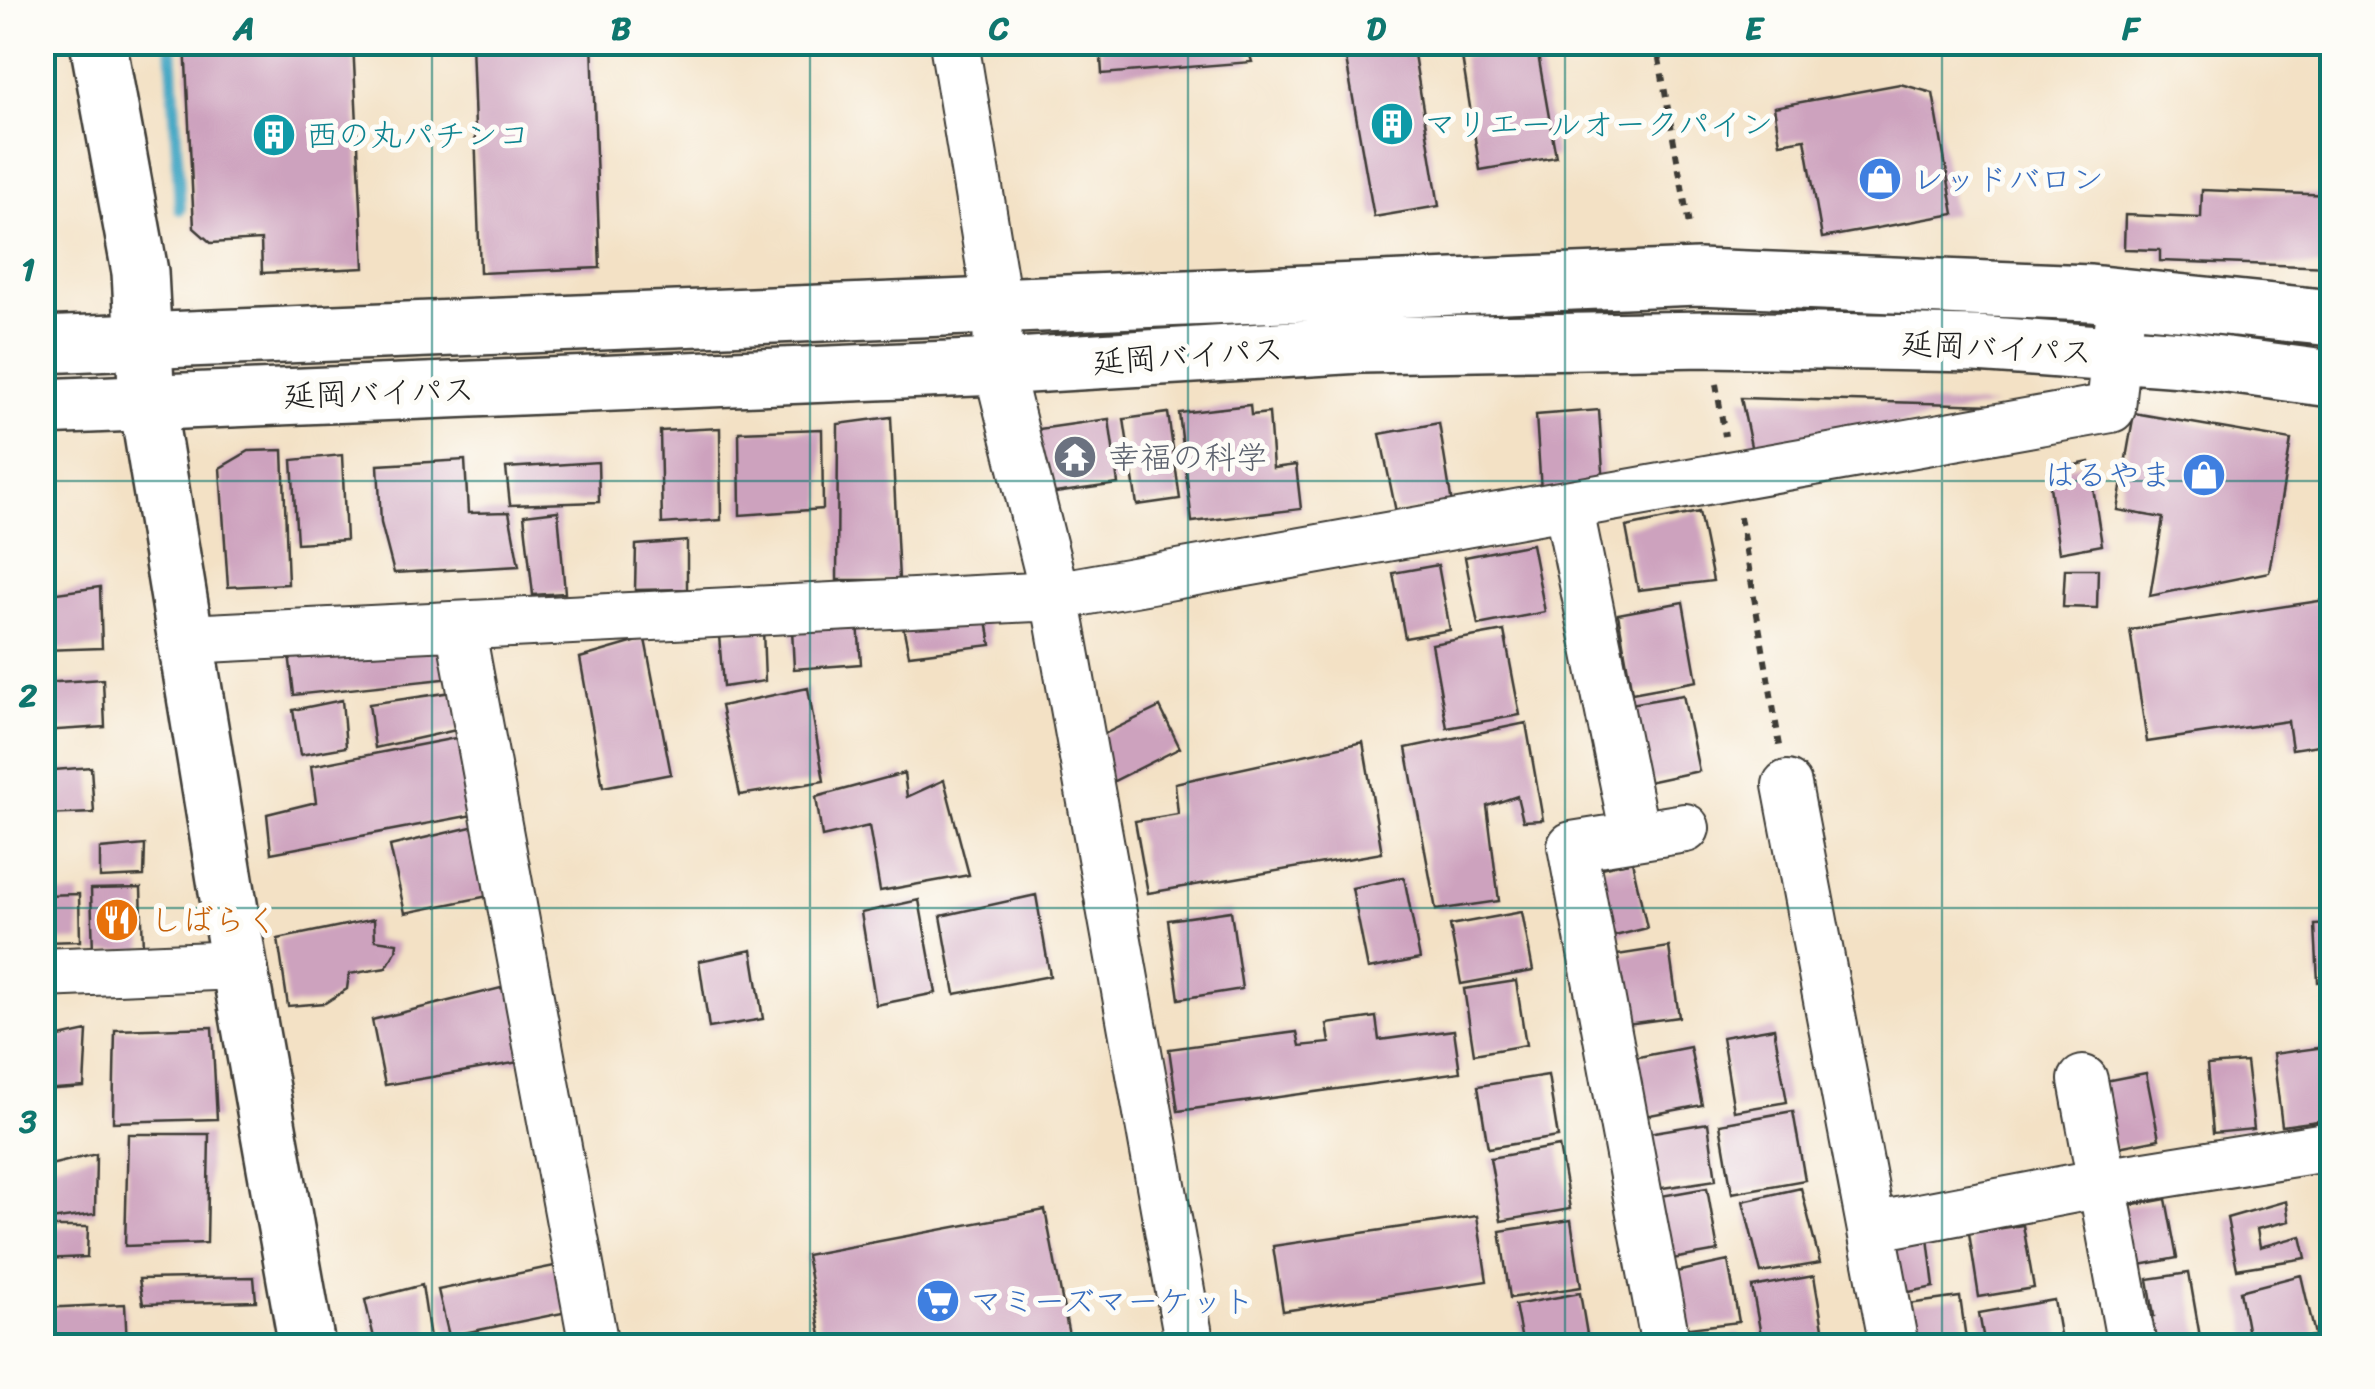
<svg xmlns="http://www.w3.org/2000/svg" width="2375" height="1389" viewBox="0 0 2375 1389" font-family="Sriracha,'Klee One',sans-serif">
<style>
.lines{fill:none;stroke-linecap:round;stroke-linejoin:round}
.stream{stroke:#44a7c4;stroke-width:12}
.building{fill:#cda2be}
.minor-casing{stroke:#3c3a35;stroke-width:52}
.tertiary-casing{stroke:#3c3a35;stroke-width:60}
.trunk-casing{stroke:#3c3a35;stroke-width:60}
.path{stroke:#3c3a35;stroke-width:6;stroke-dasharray:8 8;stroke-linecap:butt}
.minor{stroke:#fff;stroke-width:48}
.tertiary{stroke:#fff;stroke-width:55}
.trunk{stroke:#fff;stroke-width:55}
.grid{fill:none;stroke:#0f766e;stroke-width:2.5;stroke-opacity:0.55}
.labels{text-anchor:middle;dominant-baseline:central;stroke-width:10;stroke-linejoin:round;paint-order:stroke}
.culture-label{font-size:32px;fill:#0d838f;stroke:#fdfcf7;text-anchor:start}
.shop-label{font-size:32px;fill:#366cbe;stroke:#fdfcf7;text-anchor:start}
.street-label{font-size:32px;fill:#1c1c1c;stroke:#fdfcf7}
.worship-label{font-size:32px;fill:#5b616d;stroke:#fdfcf7;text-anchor:start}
.food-label{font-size:32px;fill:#c56008;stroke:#fdfcf7;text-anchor:start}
.neatline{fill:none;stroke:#0f766e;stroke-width:4}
.grid-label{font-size:32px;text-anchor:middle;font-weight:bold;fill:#0f766e}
</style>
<rect width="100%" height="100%" fill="#fdfcf7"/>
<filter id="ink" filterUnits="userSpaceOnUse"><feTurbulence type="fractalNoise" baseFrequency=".01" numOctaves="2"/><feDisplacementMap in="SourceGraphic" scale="20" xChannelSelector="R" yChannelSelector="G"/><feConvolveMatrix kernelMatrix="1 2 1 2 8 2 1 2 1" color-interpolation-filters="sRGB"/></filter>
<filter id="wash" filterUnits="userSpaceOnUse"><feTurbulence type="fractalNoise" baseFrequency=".0048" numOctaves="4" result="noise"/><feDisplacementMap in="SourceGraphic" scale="40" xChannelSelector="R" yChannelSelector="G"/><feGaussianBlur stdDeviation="2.25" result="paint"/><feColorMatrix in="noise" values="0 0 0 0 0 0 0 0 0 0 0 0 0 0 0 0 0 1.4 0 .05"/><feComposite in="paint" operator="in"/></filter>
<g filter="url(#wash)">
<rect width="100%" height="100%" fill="#f3e1c5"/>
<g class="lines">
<!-- stream -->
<path class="stream" d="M171,42L180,209"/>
</g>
<g id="blocks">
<!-- building -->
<path class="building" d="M185,42H353L364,268L262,273L261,240L211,243L194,228Z
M472,42H592L600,268L480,273Z
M1100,42H1246L1252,62L1102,74Z
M1343,42H1412L1439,206L1374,217Z
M1536,43L1556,157L1480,170L1462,57Z
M1900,84L1933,93L1954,214L1822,238L1805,139L1780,143L1774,107Z
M2202,190L2332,195V267L2160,261V250L2124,249L2125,215L2201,218Z
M1741,398L1995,405L1753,456Z
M1250,405L1251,415L1269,413L1273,468L1296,465L1301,509L1192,522L1179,413Z
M1599,410L1604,487L1541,491L1536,415Z
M1168,413L1180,499L1137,505L1124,419Z
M2134,413L2291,440L2269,572L2150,596L2163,518L2117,510Z
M891,417L899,580H837L838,424Z
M1109,419L1118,484L1041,495L1032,430Z
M1439,423L1452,504L1396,512L1380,434Z
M720,428L721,520L662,524L660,431Z
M822,429L823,509L740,515L739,432Z
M283,450L288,584L228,587L220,468L249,451Z
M342,455L346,540L297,543L292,460Z
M465,460L468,513L509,512L519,566L394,573L381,523L378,465Z
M598,462L599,502L510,505L506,468Z
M2089,462L2102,545L2059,553L2048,471Z
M558,511L565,593L533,595L524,515Z
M1699,512L1713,581L1638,590L1626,527Z
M687,541V589L635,590L636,545Z
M1532,544L1545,612L1478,625L1465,557Z
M1438,565L1450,630L1405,638L1393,573Z
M2065,569H2098L2097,608L2063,607Z
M100,587L102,648L44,650L42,595Z
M2332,599V743L2292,749L2288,721L2147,742L2130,630Z
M1683,602L1697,681L1632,693L1618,614Z
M986,613L991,645L909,655L902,621Z
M858,622L861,664L794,669L792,629Z
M763,629L765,681L723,687L719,635Z
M1504,631L1520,715L1447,728L1432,644Z
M449,639L453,678L294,695L289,653Z
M645,639L671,774L603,787L580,658Z
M103,679L105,727L42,731V683Z
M808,688L824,781L740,795L721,706Z
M459,691L465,728L375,748L369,704Z
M1683,695L1699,771L1634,785L1619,706Z
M342,700L346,747L300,755L293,710Z
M1160,707L1180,748L1110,783L1090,741Z
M1526,723L1543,820L1523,821L1517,796L1487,806L1499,901L1436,910L1406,748Z
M466,736L478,814L271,853L267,814L316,802L311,766Z
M1363,742L1382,853L1148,893L1135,821L1178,814L1175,783Z
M91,767L94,813L42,815V771Z
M904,773L907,797L944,780L969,875L880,891L869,826L822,837L816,797Z
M484,824L498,894L405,913L390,846Z
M42,827H46L49,886H42Z
M145,845L144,876L100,878V849Z
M1632,861L1647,928L1607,938L1592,870Z
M1404,877L1420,959L1368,969L1352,888Z
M141,888L143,950L93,952L91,889Z
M79,894L80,941L42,942V895Z
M1036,895L1050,976L955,994L941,916Z
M919,900L936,993L876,1005L861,913Z
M1231,911L1242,989L1179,999L1168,920Z
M1522,912L1533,971L1461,984L1450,925Z
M374,919L375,940L397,943L396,951L386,968L349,974L347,989L325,1003L288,1006L278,939Z
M2332,924V981L2318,982L2315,925Z
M1669,947L1679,1017L1626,1024L1617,955Z
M752,950L763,1019L709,1028L699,961Z
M1516,981L1526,1045L1474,1054L1464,989Z
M517,984L525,1061L385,1085L372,1020Z
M48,1013L46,1040L87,1031L84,1087L42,1090V1014Z
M1376,1017L1379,1040L1454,1030L1460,1072L1178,1111L1169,1049L1297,1032L1300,1046L1330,1043L1327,1024Z
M212,1027L217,1119L113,1122L115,1030Z
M1774,1028L1787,1102L1734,1111L1722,1037Z
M2332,1046V1119L2282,1126L2273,1054Z
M1690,1047L1702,1105L1629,1119L1618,1061Z
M2246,1062L2254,1129L2213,1133L2207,1065Z
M2146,1073L2159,1139L2113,1148L2100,1082Z
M1548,1075L1558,1137L1488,1148L1478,1086Z
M1793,1111L1805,1180L1732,1193L1720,1124Z
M1708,1123L1716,1180L1649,1190L1642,1134Z
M128,1134H209L207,1243L125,1246Z
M1559,1146L1570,1209L1501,1221L1490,1158Z
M96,1154L95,1214L50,1220V1165Z
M1707,1188L1718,1251L1661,1261L1650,1198Z
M1801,1188L1820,1263L1761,1273L1743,1201Z
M2166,1199L2177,1258L2129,1267L2118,1208Z
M2286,1201L2289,1221L2257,1229L2260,1247L2301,1236L2306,1258L2237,1269L2227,1218Z
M1045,1210L1071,1346H823L806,1255Z
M1477,1216L1487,1281L1283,1311L1273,1246Z
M1571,1220L1581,1287L1510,1298L1500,1231Z
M2023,1225L2034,1288L1979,1297L1969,1233Z
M42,1227H88L87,1257L42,1259Z
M1928,1238L1934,1287L1899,1294L1892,1244Z
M1728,1261L1739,1322L1673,1330L1662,1275Z
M564,1264L572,1311L449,1336L438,1290Z
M2189,1273L2200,1337L2139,1346L2136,1319L2154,1316L2148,1279Z
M2301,1275L2315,1335L2299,1340L2300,1346H2250L2240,1291Z
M1814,1276L1826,1346H1763L1752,1287Z
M254,1277L256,1301L143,1304L139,1279Z
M422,1285L430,1338L376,1346L365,1300Z
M1580,1293L1589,1346H1523L1515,1305Z
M1960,1297L1967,1346H1907L1901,1305Z
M2054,1300L2062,1346H1985L1979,1313Z
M125,1304L127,1346H42V1308Z
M1739,1334L1742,1346H1686V1345Z
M261,1335L262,1346H208L209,1341Z"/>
</g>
</g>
<g filter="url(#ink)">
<use href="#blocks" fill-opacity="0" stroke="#3c3a35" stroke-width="2.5"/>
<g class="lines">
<!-- minor casing -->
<g class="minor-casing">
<path id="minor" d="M954,42L997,303L998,367L1055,596L1190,1346
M1568,505L1635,835
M460,626L594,1346
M187,639L1055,596L2111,408L2122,297
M1787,785L1894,1346
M42,973L239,965
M2083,1080L2132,1346
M1872,1227L2102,1183L2332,1146
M1666,1346L1572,846L1685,828"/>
</g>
<!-- tertiary casing -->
<g class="tertiary-casing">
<path id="tertiary" d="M98,42L140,272L147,403L239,965L307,1346"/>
</g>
<!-- trunk casing -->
<g class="trunk-casing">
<path id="trunk" d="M42,345L1698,277L2090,293L2332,318
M42,407L998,367L1360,345L1707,339L1976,344L2182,359L2332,379"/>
</g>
<!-- path -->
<path class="path" d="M1656,42L1690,231
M1716,384L1725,436
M1740,517L1780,746"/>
<!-- minor -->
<use href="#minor" class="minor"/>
<!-- tertiary -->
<use href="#tertiary" class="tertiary"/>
<!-- trunk -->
<use href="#trunk" class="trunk"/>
</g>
</g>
<!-- grid -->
<path class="grid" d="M432,42V1346M810,42V1346M1188,42V1346M1565,42V1346M1942,42V1346M42,481H2332M42,908H2332"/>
<!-- icons -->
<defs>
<g id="building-disc" transform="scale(2.25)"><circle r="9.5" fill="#0f9aa8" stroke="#fdfcf7"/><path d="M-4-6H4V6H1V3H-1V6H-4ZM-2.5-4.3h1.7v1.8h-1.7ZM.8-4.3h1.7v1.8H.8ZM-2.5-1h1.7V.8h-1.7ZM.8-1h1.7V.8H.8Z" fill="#fff"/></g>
<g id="shop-disc" transform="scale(2.25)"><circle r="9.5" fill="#3f7fe0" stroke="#fdfcf7"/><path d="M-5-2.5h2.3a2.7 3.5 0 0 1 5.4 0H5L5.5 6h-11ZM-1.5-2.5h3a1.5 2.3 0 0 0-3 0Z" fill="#fff"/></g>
<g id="temple-disc" transform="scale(2.25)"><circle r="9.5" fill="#6b7280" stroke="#fdfcf7"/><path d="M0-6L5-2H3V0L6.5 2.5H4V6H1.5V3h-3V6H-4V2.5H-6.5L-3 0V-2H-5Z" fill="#fff"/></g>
<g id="restaurant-disc" transform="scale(2.25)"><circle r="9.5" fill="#e8710a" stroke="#fdfcf7"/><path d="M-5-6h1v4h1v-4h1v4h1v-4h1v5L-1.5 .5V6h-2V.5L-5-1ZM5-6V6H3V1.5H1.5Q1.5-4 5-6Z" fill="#fff"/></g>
<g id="supermarket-disc" transform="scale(2.25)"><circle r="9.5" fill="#3f7fe0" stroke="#fdfcf7"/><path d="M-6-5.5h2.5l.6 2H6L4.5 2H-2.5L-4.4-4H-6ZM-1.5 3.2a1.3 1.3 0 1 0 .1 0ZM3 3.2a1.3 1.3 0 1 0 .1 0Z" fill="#fff"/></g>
</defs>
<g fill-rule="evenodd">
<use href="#building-disc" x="1392" y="124"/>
<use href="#building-disc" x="274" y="135"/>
<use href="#shop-disc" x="1880" y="179"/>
<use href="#temple-disc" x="1075" y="457"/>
<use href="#shop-disc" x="2204" y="475"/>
<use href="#restaurant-disc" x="117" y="920"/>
<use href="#supermarket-disc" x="938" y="1301"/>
</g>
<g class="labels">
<!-- culture labels -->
<g class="culture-label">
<text x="1424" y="124">マリエールオークパイン</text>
<text x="306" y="135">西の丸パチンコ</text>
</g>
<!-- shop labels -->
<g class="shop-label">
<text x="1912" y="179">レッドバロン</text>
<text x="2172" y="475" text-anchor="end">はるやま</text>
<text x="970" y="1301">マミーズマーケット</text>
</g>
<!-- street labels -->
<g class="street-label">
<text transform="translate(1997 348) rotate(3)">延岡バイパス</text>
<text transform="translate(1188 356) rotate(-4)">延岡バイパス</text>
<text transform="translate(379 393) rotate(-2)">延岡バイパス</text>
</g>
<!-- worship labels -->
<g class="worship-label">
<text x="1108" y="457">幸福の科学</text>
</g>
<!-- food labels -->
<g class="food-label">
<text x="150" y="920">しばらく</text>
</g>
</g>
<!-- margin -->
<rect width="2375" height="1389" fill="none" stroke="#fdfcf7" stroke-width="110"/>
<rect x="55" y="55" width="2265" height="1279" class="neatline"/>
<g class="grid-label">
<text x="244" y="39">A</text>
<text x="621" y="39">B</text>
<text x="999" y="39">C</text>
<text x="1376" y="39">D</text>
<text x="1754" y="39">E</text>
<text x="2131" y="39">F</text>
<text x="28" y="280">1</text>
<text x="28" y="706">2</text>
<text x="28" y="1132">3</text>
</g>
</svg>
